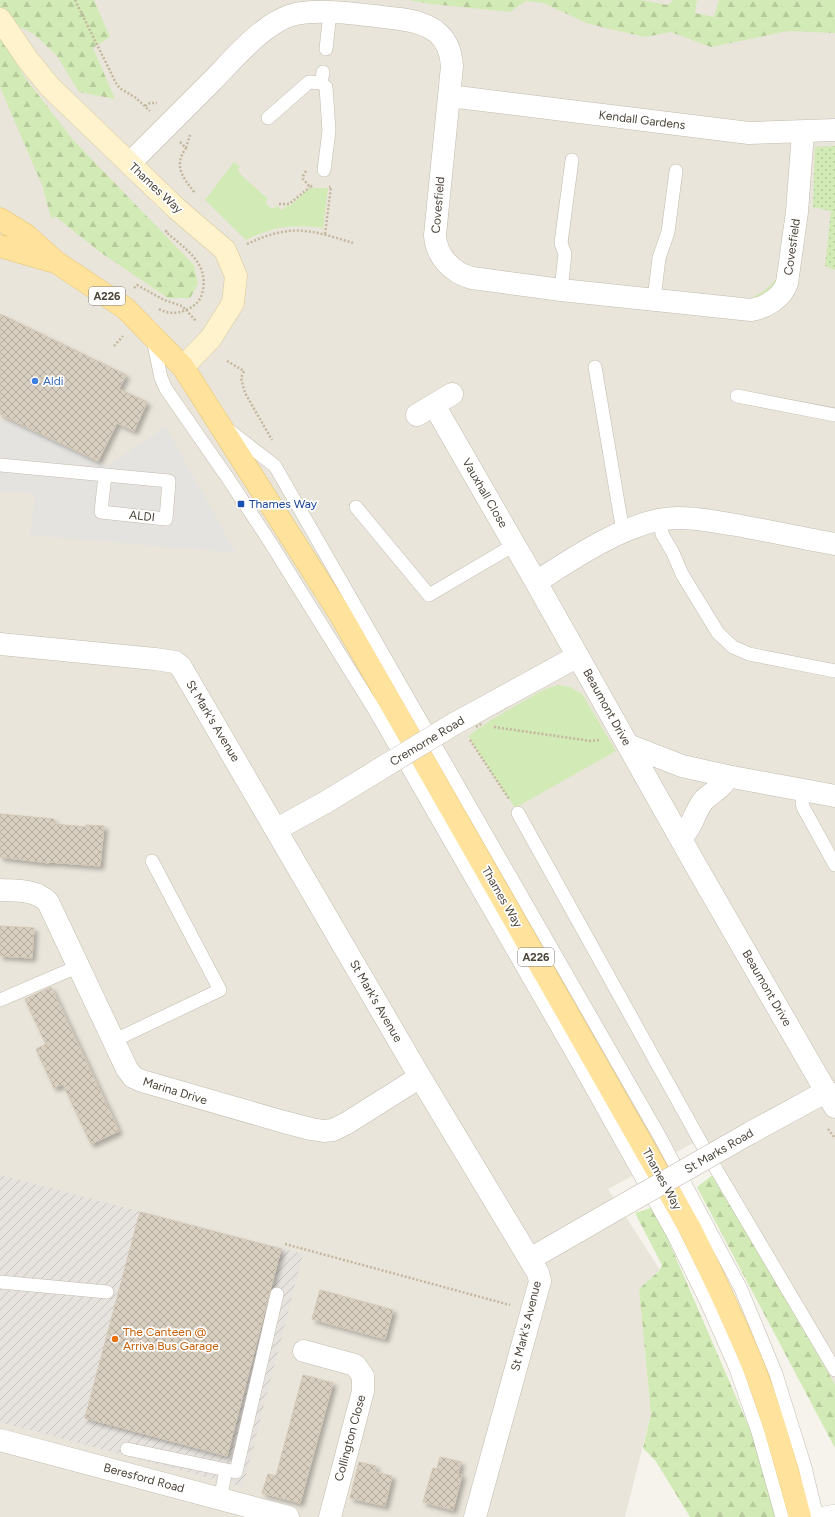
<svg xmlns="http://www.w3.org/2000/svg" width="835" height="1517" viewBox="0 0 835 1517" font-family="Figtree,sans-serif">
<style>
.residential{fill:#eae5da}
.industrial{fill:url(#industrial-furrows)}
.grass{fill:#d2eab5}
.forest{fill:url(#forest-firs)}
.park{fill:url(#park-dots)}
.parking{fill:#e5e3e0}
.building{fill:url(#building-cross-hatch);stroke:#d3c7b4;filter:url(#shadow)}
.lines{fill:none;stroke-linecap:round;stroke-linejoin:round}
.lane-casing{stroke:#c2bbae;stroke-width:14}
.street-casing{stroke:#c2bbae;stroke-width:23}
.secondary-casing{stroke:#d6c79b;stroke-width:23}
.primary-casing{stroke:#e6c16a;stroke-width:23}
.path{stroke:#c4b79f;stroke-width:2.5;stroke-dasharray:2 2;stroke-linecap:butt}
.lane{stroke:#fff;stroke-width:13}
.street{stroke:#fff;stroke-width:22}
.secondary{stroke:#fff3cd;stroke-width:22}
.primary{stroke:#ffe39c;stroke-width:22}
.street-bridge-casing{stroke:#c2bbae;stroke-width:23;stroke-linecap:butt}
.path-bridge{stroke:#c4b79f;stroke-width:2.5;stroke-dasharray:2 2;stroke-linecap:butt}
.street-bridge{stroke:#fff;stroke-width:22}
.shop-dot{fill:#3f7fe0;stroke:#fff;stroke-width:1.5}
.transit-dot{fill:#1a4fb4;stroke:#fff;stroke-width:1.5}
.food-dot{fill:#e8710a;stroke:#fff;stroke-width:1.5}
.labels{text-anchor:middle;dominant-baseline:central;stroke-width:3.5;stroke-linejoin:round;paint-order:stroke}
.shield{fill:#fff;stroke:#817c74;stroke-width:1}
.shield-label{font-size:11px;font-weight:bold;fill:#4b4439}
.street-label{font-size:12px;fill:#4b4439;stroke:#fff}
.shop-label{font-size:12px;fill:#366cbe;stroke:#fff;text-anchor:start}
.transit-label{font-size:12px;fill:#164399;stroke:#fff;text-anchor:start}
.food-label{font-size:12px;fill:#c56008;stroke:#fff;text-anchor:start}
</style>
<defs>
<pattern id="industrial-furrows" width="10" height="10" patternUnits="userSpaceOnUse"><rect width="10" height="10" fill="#e6e2dd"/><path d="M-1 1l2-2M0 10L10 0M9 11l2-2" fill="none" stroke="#c7c3be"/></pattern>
<pattern id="forest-firs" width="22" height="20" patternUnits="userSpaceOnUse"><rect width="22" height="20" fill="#d2eab5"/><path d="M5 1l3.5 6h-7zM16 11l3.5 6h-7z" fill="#b6ca9c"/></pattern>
<pattern id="park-dots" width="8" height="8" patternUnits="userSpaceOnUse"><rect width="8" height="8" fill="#d2eab5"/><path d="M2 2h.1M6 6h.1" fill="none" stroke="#b6ca9c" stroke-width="1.8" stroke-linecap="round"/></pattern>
<pattern id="building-cross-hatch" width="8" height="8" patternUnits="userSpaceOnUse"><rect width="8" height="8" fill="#d8cfc1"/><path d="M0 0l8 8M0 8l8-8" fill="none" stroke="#b1aa9e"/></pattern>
<filter id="shadow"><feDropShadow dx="3.5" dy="3.5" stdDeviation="2" flood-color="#0004"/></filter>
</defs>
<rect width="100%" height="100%" fill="#f6f3ec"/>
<!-- residential -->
<path class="residential" d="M0,0H835V1387L693,1143L608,1189L660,1270L639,1289L651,1414L625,1517H0Z"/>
<!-- industrial -->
<path class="industrial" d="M0,1175L303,1254L243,1487L0,1422Z"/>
<!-- grass -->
<path class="grass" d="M234,162L240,167L238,169L239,173L268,199L266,201V204L271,208H275L276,205L282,210L286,206L291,205L310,188H328L323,228C293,224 274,226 246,240L205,200Z
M780,276C772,293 765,298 747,300C758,295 770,288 777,277Z
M559,685L570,687L582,694L616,751L515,808L468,736L491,720L545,689Z"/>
<!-- forest -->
<path class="forest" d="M0,0H94L110,37L93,48L115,99L79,92L57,56L34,34L0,17Z
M408,0H640L668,5L674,0H697L695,13L714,17L719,0H835V33L788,31L711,47L671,32L645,37L589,24L543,3L526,1L510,12L431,4Z
M0,37L26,79L74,141L194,265L198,284L190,298H168L100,252L56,217L51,218L42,185L0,87Z
M714,1174L835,1385V1448L697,1187Z
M654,1207L755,1441L776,1517H690L655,1460L643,1448L651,1414L639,1289L660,1270L662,1265L635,1213Z"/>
<!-- park -->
<path class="park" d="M835,146V270L825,266L831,211L813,207L815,147Z"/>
<!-- parking -->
<path class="parking" d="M0,421L16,423L106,466L166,427L236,553L30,535L35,494L0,491Z"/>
<!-- building -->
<path class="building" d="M0,314L126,375L119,389L147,402L134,431L117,423L98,461L0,414Z
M0,814L54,819V824L86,827V825L104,826L100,866L49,862V863L0,857Z
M0,926L34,928L32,958L0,956Z
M51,987L119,1131L91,1144L63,1084L54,1088L36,1049L46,1044L25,999Z
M140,1212L281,1249L227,1456L85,1418Z
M320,1290L393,1310L385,1339L312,1319Z
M303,1375L333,1383L300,1503L262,1493L268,1474L276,1476Z
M440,1457L461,1462L458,1474L462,1475L453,1510L423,1502L433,1468L437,1469Z
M359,1462L376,1466L375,1472L392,1476L385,1506L350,1498Z"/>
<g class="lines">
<!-- lane casing -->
<g class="lane-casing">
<path id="lane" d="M326,49L330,13
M323,72L321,83L326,87L329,131L324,170
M268,118L309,82L321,83
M561,290L565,254L561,243L572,160
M654,299L659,258L668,232L676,171
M153,339L161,378L166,389L227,477L270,542L374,709L578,1064L673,1234L706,1301L736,1369L758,1432L782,1517
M595,367L623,532
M737,396L835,415
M230,431L275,466L660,1137L741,1289L776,1374L805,1467L817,1517
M0,465L169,481L166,519L101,512L105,475
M356,507L429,595L514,545
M660,520L662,534L673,553L682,574L718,633L733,647L749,654L835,671
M804,790L802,802L803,807L835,865
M518,813L709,1157L835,1370
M0,1000L79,966
M113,1041L220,990L152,861
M0,1282L107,1292
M127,1449L236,1472L277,1294
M220,1499L226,1470
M809,1516L835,1511"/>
</g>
<!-- street casing -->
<g class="street-casing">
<path id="street" d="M449,96L749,133L835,130
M130,163C157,136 184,109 211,82C232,61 263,23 292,15C319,7 371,16 400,19C430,23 450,34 452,66L435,235C436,256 452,273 472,278L561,290L751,310C765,308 782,298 787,283L797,212L803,132
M434,405L536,582
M417,415L452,394
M835,544C802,538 769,531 736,525C710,521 684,515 658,520C616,529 572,559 536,582L696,866L835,1107
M0,644L155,659L175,662L181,667L420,1077L538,1273L540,1281L475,1517
M454,724L578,656
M628,745L682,766L727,776
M277,829L326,802L380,769
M680,838C692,829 694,813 703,801C711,792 724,788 727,776L835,796
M0,890C16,891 35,889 48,902L127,1069L133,1077L142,1081L284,1122L311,1129L324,1131L333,1130L347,1123L420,1077
M750,1133L827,1091
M530,1259L608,1214
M304,1351L355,1365L363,1376V1391L330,1517
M0,1440L288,1517"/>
</g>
<!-- secondary casing -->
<g class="secondary-casing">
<path id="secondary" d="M0,19L28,60L50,87L177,209L225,250L236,276L233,303L211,338L183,367"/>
</g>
<!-- primary casing -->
<g class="primary-casing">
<path id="primary" d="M0,219L26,235L56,262L125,308L183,367L340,614L691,1230C713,1276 735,1321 754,1368C773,1416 787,1467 800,1517
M0,246L51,261"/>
</g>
<!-- path -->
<path class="path" d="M75,0L117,85L121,89L136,98L150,111
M145,106L150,103H157
M180,142L186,148C173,166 183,178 195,193
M186,148L190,135
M306,171L303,176V179L310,187L314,185
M279,204H289L310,187
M325,234L331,187H329
M247,244C258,239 270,234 282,232C306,227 330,236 353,243
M134,288L137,285L164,300L182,306L186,310C195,306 202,300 203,289C208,262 184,248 166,232L167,229
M159,309C168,314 176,314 186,310L196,321
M114,346L123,336
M227,361L244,371L241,378L245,393L272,440
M494,727L591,741L600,740
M470,740L509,799
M828,1129L835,1138
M285,1244L510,1305"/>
<!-- lane -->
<use href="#lane" class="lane"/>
<!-- street -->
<use href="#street" class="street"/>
<!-- secondary -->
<use href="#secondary" class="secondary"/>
<!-- primary -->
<use href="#primary" class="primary"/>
<!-- street-bridge casing -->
<g class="street-bridge-casing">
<path id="street-bridge" d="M380,769L454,724
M608,1214L750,1133"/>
</g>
<!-- path-bridge -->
<path class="path-bridge" d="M476,727L483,723"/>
<!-- street-bridge -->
<use href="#street-bridge" class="street-bridge"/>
</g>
<!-- markers -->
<circle class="shop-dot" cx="35" cy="381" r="4"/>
<rect class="transit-dot" x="237" y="500" width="8" height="8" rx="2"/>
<circle class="food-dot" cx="115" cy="1339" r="4"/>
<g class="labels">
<!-- shield labels -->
<g class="shield">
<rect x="89" y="287" width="36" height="18" rx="3"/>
<rect x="518" y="948" width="36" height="18" rx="3"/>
</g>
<g class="shield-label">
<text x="107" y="296">A226</text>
<text x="536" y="957">A226</text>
</g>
<!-- street labels -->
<g class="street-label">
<text transform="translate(642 120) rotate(7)">Kendall Gardens</text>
<text transform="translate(156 188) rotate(43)">Thames Way</text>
<text transform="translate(438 205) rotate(-85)">Covesfield</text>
<text transform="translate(792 247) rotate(-82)">Covesfield</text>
<text transform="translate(485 493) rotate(60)">Vauxhall Close</text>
<text transform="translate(142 516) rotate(6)">ALDI</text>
<text transform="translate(607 707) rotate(61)">Beaumont Drive</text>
<text transform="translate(213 721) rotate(59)">St Mark's Avenue</text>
<text transform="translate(427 741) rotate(-31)">Cremorne Road</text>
<text transform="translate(502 897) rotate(60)">Thames Way</text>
<text transform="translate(767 988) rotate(60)">Beaumont Drive</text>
<text transform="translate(376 1001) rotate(60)">St Mark's Avenue</text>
<text transform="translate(175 1091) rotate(17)">Marina Drive</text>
<text transform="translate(719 1151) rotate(-30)">St Marks Road</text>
<text transform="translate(662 1179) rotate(61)">Thames Way</text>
<text transform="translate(526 1326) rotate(-76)">St Mark's Avenue</text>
<text transform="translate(350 1438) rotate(-75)">Collington Close</text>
<text transform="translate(144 1478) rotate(15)">Beresford Road</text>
</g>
<!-- shop labels -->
<g class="shop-label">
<text x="43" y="381">Aldi</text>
</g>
<!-- transit labels -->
<g class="transit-label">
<text x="249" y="504">Thames Way</text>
</g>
<!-- food labels -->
<g class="food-label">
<text x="123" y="1332">The Canteen @<tspan x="123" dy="14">Arriva Bus Garage</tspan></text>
</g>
</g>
</svg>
